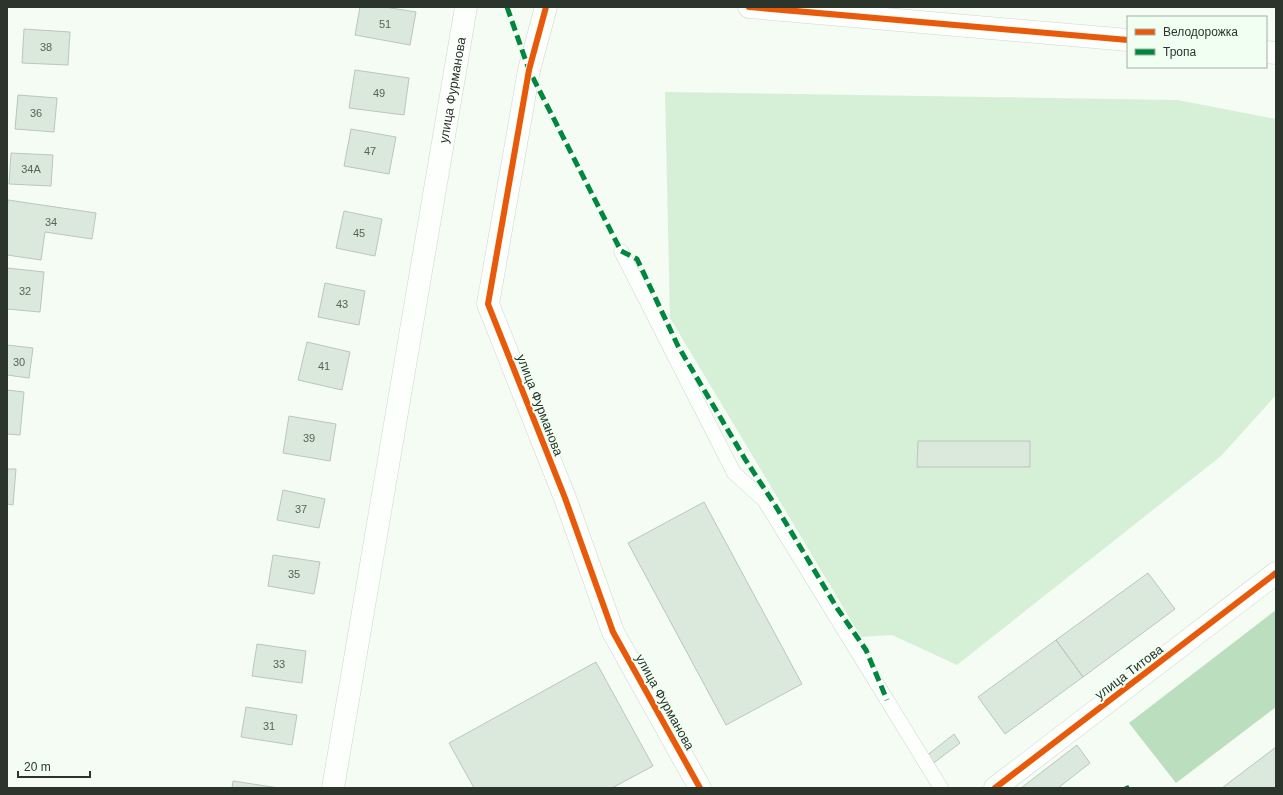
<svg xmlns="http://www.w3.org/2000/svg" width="1283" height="795" viewBox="0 0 1283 795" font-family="Arial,sans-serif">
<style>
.green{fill:#d6efd7}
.forest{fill:#bbdebe}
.building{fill:#dae9db;stroke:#bdc5bd}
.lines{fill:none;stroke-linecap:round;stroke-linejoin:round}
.service-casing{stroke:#ced6ce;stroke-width:15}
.minor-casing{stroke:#ced6ce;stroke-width:23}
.tertiary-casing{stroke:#ced6ce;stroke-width:23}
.service{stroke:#fdfffd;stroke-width:14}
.minor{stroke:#fdfffd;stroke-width:22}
.tertiary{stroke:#fdfffd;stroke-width:22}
.quiet{stroke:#00873e;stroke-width:5;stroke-dasharray:10 5;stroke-linecap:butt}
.cycleway-casing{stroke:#f0fff1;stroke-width:8}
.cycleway{stroke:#e8590c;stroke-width:6}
.labels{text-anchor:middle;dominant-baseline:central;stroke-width:4;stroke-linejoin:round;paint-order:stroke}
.number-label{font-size:11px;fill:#586359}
.street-label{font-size:13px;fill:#2c352c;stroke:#f0fff1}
</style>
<rect width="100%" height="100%" fill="#f4fcf4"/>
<!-- green -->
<path class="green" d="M665,92L1177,100L1276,119V395L1221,456L957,665L892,635L861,637L670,318Z"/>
<!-- forest -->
<path class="forest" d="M1276,610V707L1176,783L1129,723Z"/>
<!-- building -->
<path class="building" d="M360,7H385L416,12L410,45L355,35Z
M24,29L70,32L68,65L22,63Z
M355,70L409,78L404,115L349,108Z
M18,95L57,98L54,132L15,129Z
M351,129L396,137L389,174L344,166Z
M11,153L53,155L51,186L9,184Z
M8,200L96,213L92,239L45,232L41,260L7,255V209Z
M344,211L382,219L375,256L336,248Z
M7,268L44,272L40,312L7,309Z
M325,283L365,291L359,325L318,317Z
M307,342L350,352L342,390L298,380Z
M7,345L33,348L29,378L7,375Z
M7,390L24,392L20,435L7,434Z
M289,416L336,424L330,461L283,453Z
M918,441H1030V467H917Z
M7,469H16L13,505L7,504Z
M283,490L325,499L319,528L277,520Z
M704,502L802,684L726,725L628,543Z
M273,555L320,562L314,594L268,586Z
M1148,573L1175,609L1083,677L1056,640Z
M1056,640L1083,677L1005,734L978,697Z
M257,644L306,651L302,683L252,676Z
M596,662L653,766L612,788H474L449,743Z
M246,707L297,715L292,745L241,737Z
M954,734L960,743L931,765L925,757Z
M1077,745L1090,763L1058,788H1021Z
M1276,747V788H1222Z
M233,781L279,788H232Z"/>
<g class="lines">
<!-- service casing -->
<g class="service-casing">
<path id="service" d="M621,251L734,473L764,500L941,788"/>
</g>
<!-- minor casing -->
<g class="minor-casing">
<g id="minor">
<path d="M546,7L529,70L488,304L565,498L613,632L700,788"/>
<path d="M749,7L1128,40"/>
<path d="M1266,52L1276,53"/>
<path id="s1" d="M333,788L466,7"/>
</g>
</g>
<!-- tertiary casing -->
<g class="tertiary-casing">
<path id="tertiary" d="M995,788L1276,573"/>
</g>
<!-- service -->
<use href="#service" class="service"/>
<!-- minor -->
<use href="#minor" class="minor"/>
<!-- tertiary -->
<use href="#tertiary" class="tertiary"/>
<!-- quiet -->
<path class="quiet" d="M507,7L529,70L621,251L637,259L678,346L745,459L775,505L837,608L866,650L887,700
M1126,786L1127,788"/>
<!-- cycleway casing -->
<g class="cycleway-casing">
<path id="cycleway" d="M546,7L529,70L488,304L565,498L613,632L700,788
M749,7L1128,40
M995,788L1276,573"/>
</g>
<!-- cycleway -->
<use href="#cycleway" class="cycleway"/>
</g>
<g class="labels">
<!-- number labels -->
<g class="number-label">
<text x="385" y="24">51</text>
<text x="46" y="47">38</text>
<text x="379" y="93">49</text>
<text x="36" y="113">36</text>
<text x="370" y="151">47</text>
<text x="31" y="169">34А</text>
<text x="51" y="222">34</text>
<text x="359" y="233">45</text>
<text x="25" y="291">32</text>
<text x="342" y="304">43</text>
<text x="19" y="362">30</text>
<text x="324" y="366">41</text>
<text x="309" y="438">39</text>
<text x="301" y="509">37</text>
<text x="294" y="574">35</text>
<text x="279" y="664">33</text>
<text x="269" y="726">31</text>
</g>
<!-- street labels -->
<g class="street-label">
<text stroke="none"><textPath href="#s1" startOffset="708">улица Фурманова</textPath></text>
<text transform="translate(540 405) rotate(69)">улица Фурманова</text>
<text transform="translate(1129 672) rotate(-37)">улица Титова</text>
<text transform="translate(665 702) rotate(61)">улица Фурманова</text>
</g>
</g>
<!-- border -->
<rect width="1283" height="795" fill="none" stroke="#2c352c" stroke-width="16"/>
<!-- legend -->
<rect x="1127" y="16" width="140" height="52" fill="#f0fff1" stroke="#a2aea2"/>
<rect x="1135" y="29" width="20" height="6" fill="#e8590c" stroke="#a2aea2"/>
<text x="1163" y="36" font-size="12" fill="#2c352c">Велодорожка</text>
<rect x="1135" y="49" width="20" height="6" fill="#00873e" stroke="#a2aea2"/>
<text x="1163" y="56" font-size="12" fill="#2c352c">Тропа</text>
<!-- scale -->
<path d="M18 771v6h72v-6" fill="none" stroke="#2c352c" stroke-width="2"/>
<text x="24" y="771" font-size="12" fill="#2c352c" stroke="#f0fff1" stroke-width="3" paint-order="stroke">20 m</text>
</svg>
